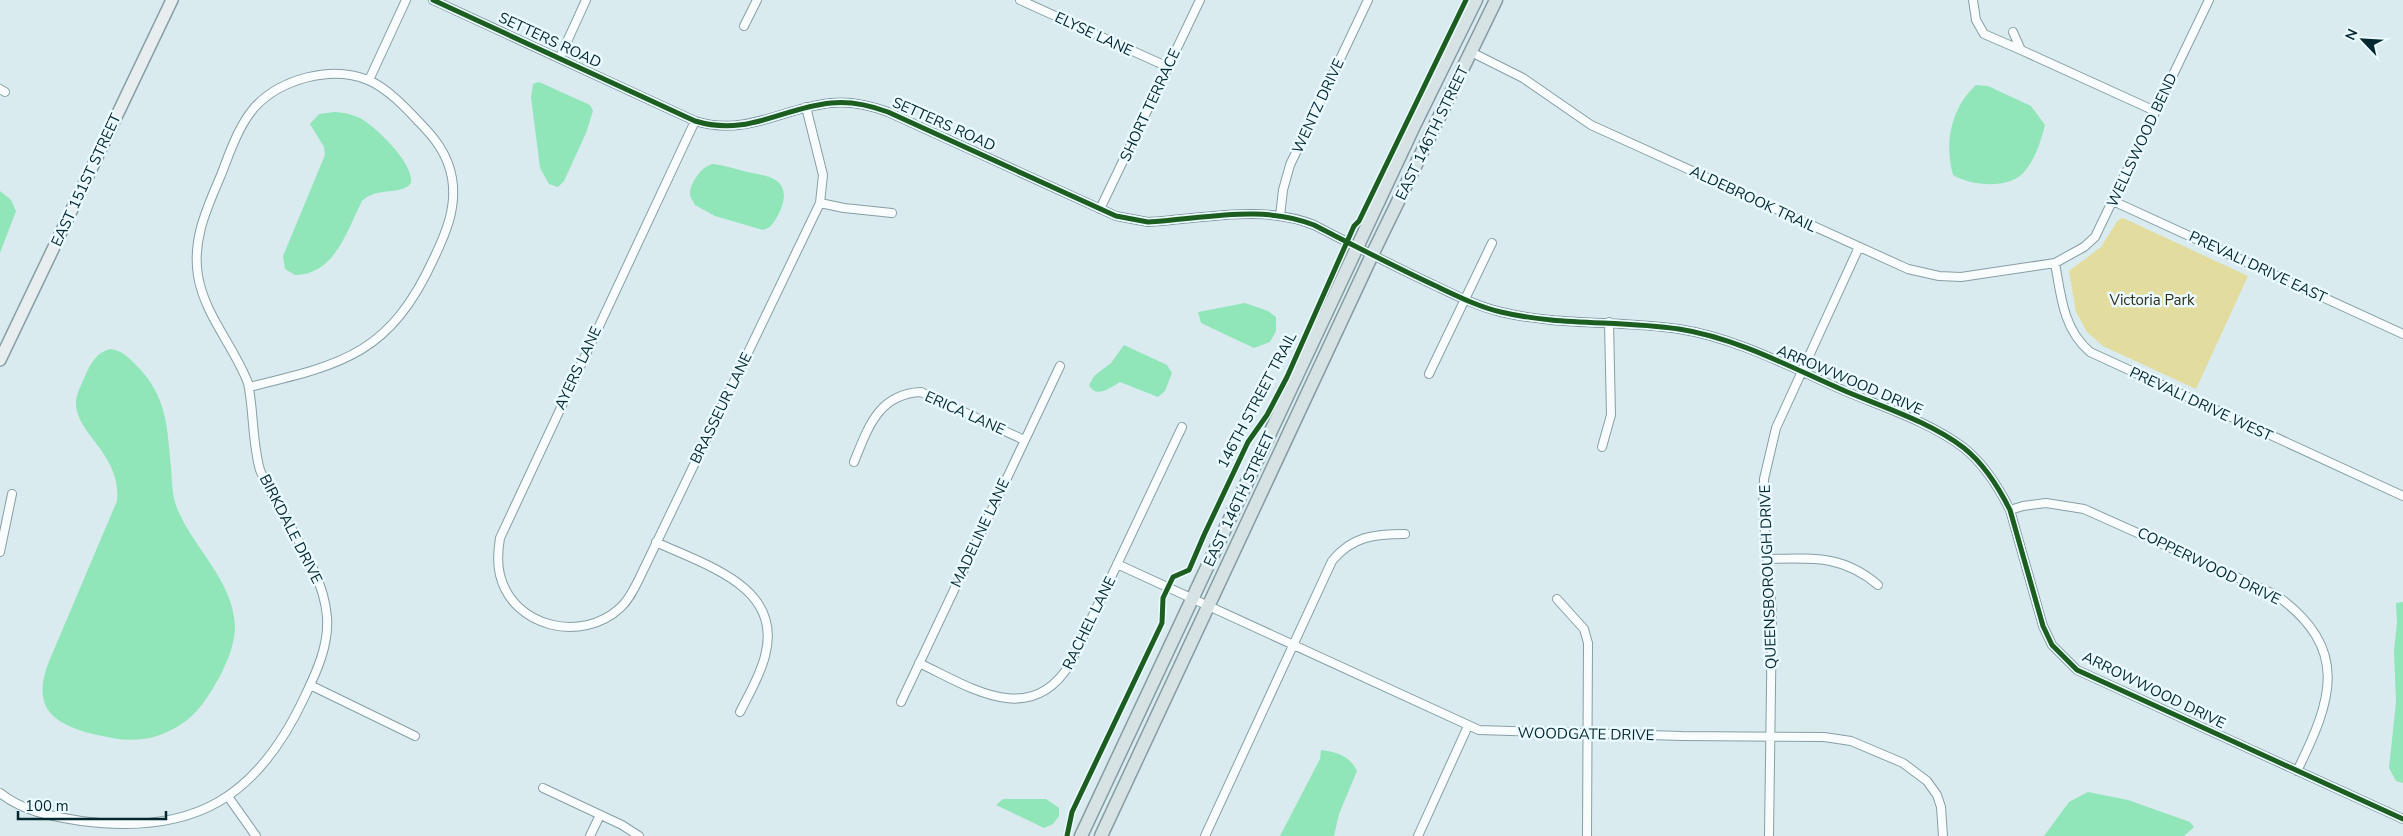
<svg xmlns="http://www.w3.org/2000/svg" width="2403" height="836" viewBox="0 0 2403 836" font-family="'Nunito Sans',sans-serif">
<style>
.green{fill:#e2dc9e}
.water{fill:#90e5b9}
.lines{fill:none;stroke-linecap:round;stroke-linejoin:round}
.street-casing{stroke:#869fa4;stroke-width:10}
.secondary-casing{stroke:#869fa4;stroke-width:14}
.primary-casing{stroke:#849ca2;stroke-width:15}
.street{stroke:#f9fcfd;stroke-width:8}
.secondary{stroke:#e8eef0;stroke-width:11}
.primary{stroke:#d7e2e4;stroke-width:12}
.cycleway-casing{stroke:#ebfafe;stroke-width:8}
.cycleway{stroke:#1b5e20;stroke-width:5}
.labels{text-anchor:middle;dominant-baseline:central;stroke-width:5;stroke-linejoin:round;paint-order:stroke}
.street-label{font-size:15px;fill:#042830;stroke:#ebfafe}
.park-label{font-size:15px;fill:#312d18;stroke:#ebfafe}
</style>
<rect width="100%" height="100%" fill="#daebf0"/>
<!-- green -->
<path class="green" d="M2123,218L2248,276L2196,389L2103,346L2087,332L2076,312L2069,271L2101,247L2118,220Z"/>
<!-- water -->
<path class="water" d="M539,82L590,105L593,111L586,133L564,181L558,187L549,184L540,168L531,97L533,84Z
M1976,85L1988,86L2031,106L2045,125C2041,141 2036,157 2025,171C2010,190 1971,186 1953,175C1944,143 1951,108 1976,85Z
M334,112C343,112 351,114 360,118C376,127 414,163 411,183C401,196 377,186 362,201C347,230 335,275 295,275L285,269L283,256L325,155L324,147L310,124L319,114Z
M712,164C724,165 736,169 747,172C756,174 769,175 777,181C792,193 779,216 770,227L763,230L715,216L695,205L690,196C689,184 701,167 712,164Z
M0,191L11,200L16,211L0,253Z
M1245,303L1268,311L1276,317V331L1270,342L1254,348L1201,323L1198,312Z
M1124,345L1167,365L1172,373L1165,391L1158,397L1120,382C1110,388 1096,399 1089,385L1094,376L1111,363Z
M110,349C121,350 128,357 135,364C167,395 167,426 171,467C172,481 172,496 177,508C193,548 233,580 235,626C235,643 228,660 220,676C210,694 198,714 180,725C149,744 127,742 93,734C49,723 31,705 50,659L117,501C122,453 74,434 76,401C77,392 82,384 85,376C91,363 96,353 110,349Z
M2403,602V783L2396,781L2389,768L2396,702L2394,650L2397,623L2396,603Z
M1321,750C1337,752 1350,756 1357,771L1339,814L1334,836H1280L1320,759Z
M2088,792L2128,800L2190,822L2194,827L2184,836H2044L2069,802Z
M1003,799H1046L1059,808V816L1053,824L1044,828L996,805Z"/>
<g class="lines">
<!-- street casing -->
<g class="street-casing">
<path id="street" d="M433,0L695,121C748,137 781,108 831,103C850,101 869,105 888,112L1116,216L1148,222C1203,219 1262,204 1314,225C1355,246 1395,267 1436,286C1457,296 1479,307 1501,312C1559,326 1620,320 1679,329C1737,338 1792,368 1845,391C1885,408 1930,422 1964,448C1984,464 1999,488 2010,510L2043,626L2052,645L2077,670L2403,819
M1020,0L1168,67
M1973,0L1976,20L1984,34L2021,50
M744,26L757,0
M2013,32L2021,50L2155,111
M1471,52L1523,78L1591,125L1908,269L1939,276L1961,277L2055,263L2084,247L2095,237L2209,0
M560,57L586,0
M369,80L406,0
M0,89L5,92
M695,121L500,538C498,550 497,563 500,575C513,628 582,643 620,608C629,600 634,589 639,579L820,203L823,175L806,107
M2113,201L2403,334
M820,203L844,208L892,213
M1100,209L1200,0
M1280,216L1283,190L1290,165L1368,0
M2055,263C2061,296 2063,329 2090,352L2403,496
M1429,374L1492,243
M1602,447L1611,415L1609,322
M854,462C868,428 878,394 921,392L1024,440
M2010,510L2023,506L2046,503L2084,509L2276,595C2351,649 2332,700 2297,771
M656,542C704,565 784,586 765,656C760,676 749,694 740,712
M0,552L12,494
M1768,559C1813,558 1843,555 1878,585
M1117,564L1479,730L1682,736L1824,737L1851,741L1903,763L1927,781L1937,795L1941,807L1943,836
M1557,599L1584,629L1588,643L1587,836
M919,663C970,687 1030,729 1070,664L1182,427
M310,685L415,736
M901,702L1060,366
M543,788L622,825L639,836
M0,793C24,812 51,816 81,821C195,836 258,797 305,696C317,671 329,645 327,617C323,565 279,517 260,470C252,442 254,412 248,383C234,346 205,316 198,276C192,239 207,208 221,175C230,152 238,127 254,108C280,79 331,65 368,80C387,88 405,107 419,122C435,138 448,155 452,178C457,207 446,233 434,258C390,354 344,364 249,387
M229,798L256,836
M590,836L600,815
M1205,836L1332,561C1352,536 1375,534 1405,534
M1418,836L1468,726
M1769,836L1772,613L1763,509L1764,479L1776,428L1859,247"/>
</g>
<!-- secondary casing -->
<g class="secondary-casing">
<path id="secondary" d="M0,360L172,0"/>
</g>
<!-- primary casing -->
<g class="primary-casing">
<path id="primary" d="M1081,836L1414,126L1476,0
M1101,836L1372,255L1496,0"/>
</g>
<!-- street -->
<use href="#street" class="street"/>
<!-- secondary -->
<use href="#secondary" class="secondary"/>
<!-- primary -->
<use href="#primary" class="primary"/>
<!-- cycleway casing -->
<g class="cycleway-casing">
<path id="cycleway" d="M433,0L695,121C748,137 781,108 831,103C850,101 869,105 888,112L1116,216L1148,222C1203,219 1262,204 1314,225C1355,246 1395,267 1436,286C1457,296 1479,307 1501,312C1559,326 1620,320 1679,329C1737,338 1792,368 1845,391C1885,408 1930,422 1964,448C1984,464 1999,488 2010,510L2043,626L2052,645L2077,670L2403,819
M1067,836L1072,812L1162,623L1163,598L1173,577L1189,570L1204,535L1248,442L1267,415L1287,377L1354,226L1359,221L1466,0"/>
</g>
<!-- cycleway -->
<use href="#cycleway" class="cycleway"/>
</g>
<g class="labels">
<!-- street labels -->
<g class="street-label">
<text transform="translate(1094 34) rotate(25)">ELYSE LANE</text>
<text transform="translate(550 40) rotate(25)">SETTERS ROAD</text>
<text transform="translate(1150 105) rotate(-65)">SHORT TERRACE</text>
<text transform="translate(1318 106) rotate(-65)">WENTZ DRIVE</text>
<text transform="translate(944 124) rotate(24)">SETTERS ROAD</text>
<text transform="translate(1432 133) rotate(-64)">EAST 146TH STREET</text>
<text transform="translate(2142 140) rotate(-65)">WELLSWOOD BEND</text>
<text transform="translate(86 180) rotate(-65)">EAST 151ST STREET</text>
<text transform="translate(1753 199) rotate(25)">ALDEBROOK TRAIL</text>
<text transform="translate(2258 267) rotate(25)">PREVALI DRIVE EAST</text>
<text transform="translate(578 368) rotate(-65)">AYERS LANE</text>
<text transform="translate(1850 380) rotate(23)">ARROWWOOD DRIVE</text>
<text transform="translate(1257 400) rotate(-62)">146TH STREET TRAIL</text>
<text transform="translate(2201 404) rotate(25)">PREVALI DRIVE WEST</text>
<text transform="translate(721 408) rotate(-64)">BRASSEUR LANE</text>
<text transform="translate(965 413) rotate(24)">ERICA LANE</text>
<text transform="translate(1239 499) rotate(-65)">EAST 146TH STREET</text>
<text transform="translate(291 529) rotate(63)">BIRKDALE DRIVE</text>
<text transform="translate(980 533) rotate(-65)">MADELINE LANE</text>
<text transform="translate(2209 566) rotate(26)">COPPERWOOD DRIVE</text>
<text transform="translate(1768 577) rotate(-92)">QUEENSBOROUGH DRIVE</text>
<text transform="translate(1089 623) rotate(-64)">RACHEL LANE</text>
<text transform="translate(2154 690) rotate(26)">ARROWWOOD DRIVE</text>
<text transform="translate(1586 734) rotate(1)">WOODGATE DRIVE</text>
</g>
<!-- park labels -->
<g class="park-label">
<text x="2152" y="300">Victoria Park</text>
</g>
</g>
<!-- north arrow -->
<g transform="translate(2363 40) rotate(295)" stroke="#ebfafe" stroke-width="4" paint-order="stroke">
<path d="M0-4L9 19L0 12L-9 19Z" fill="#042830"/>
<text y="-8" font-size="14" font-weight="bold" text-anchor="middle" fill="#042830">N</text>
</g>
<!-- scale -->
<path d="M18 811v8h148v-8" fill="none" stroke="#042830" stroke-width="2.5"/>
<text x="25" y="811" font-size="15" fill="#042830" stroke="#ebfafe" stroke-width="4" paint-order="stroke">100 m</text>
</svg>
